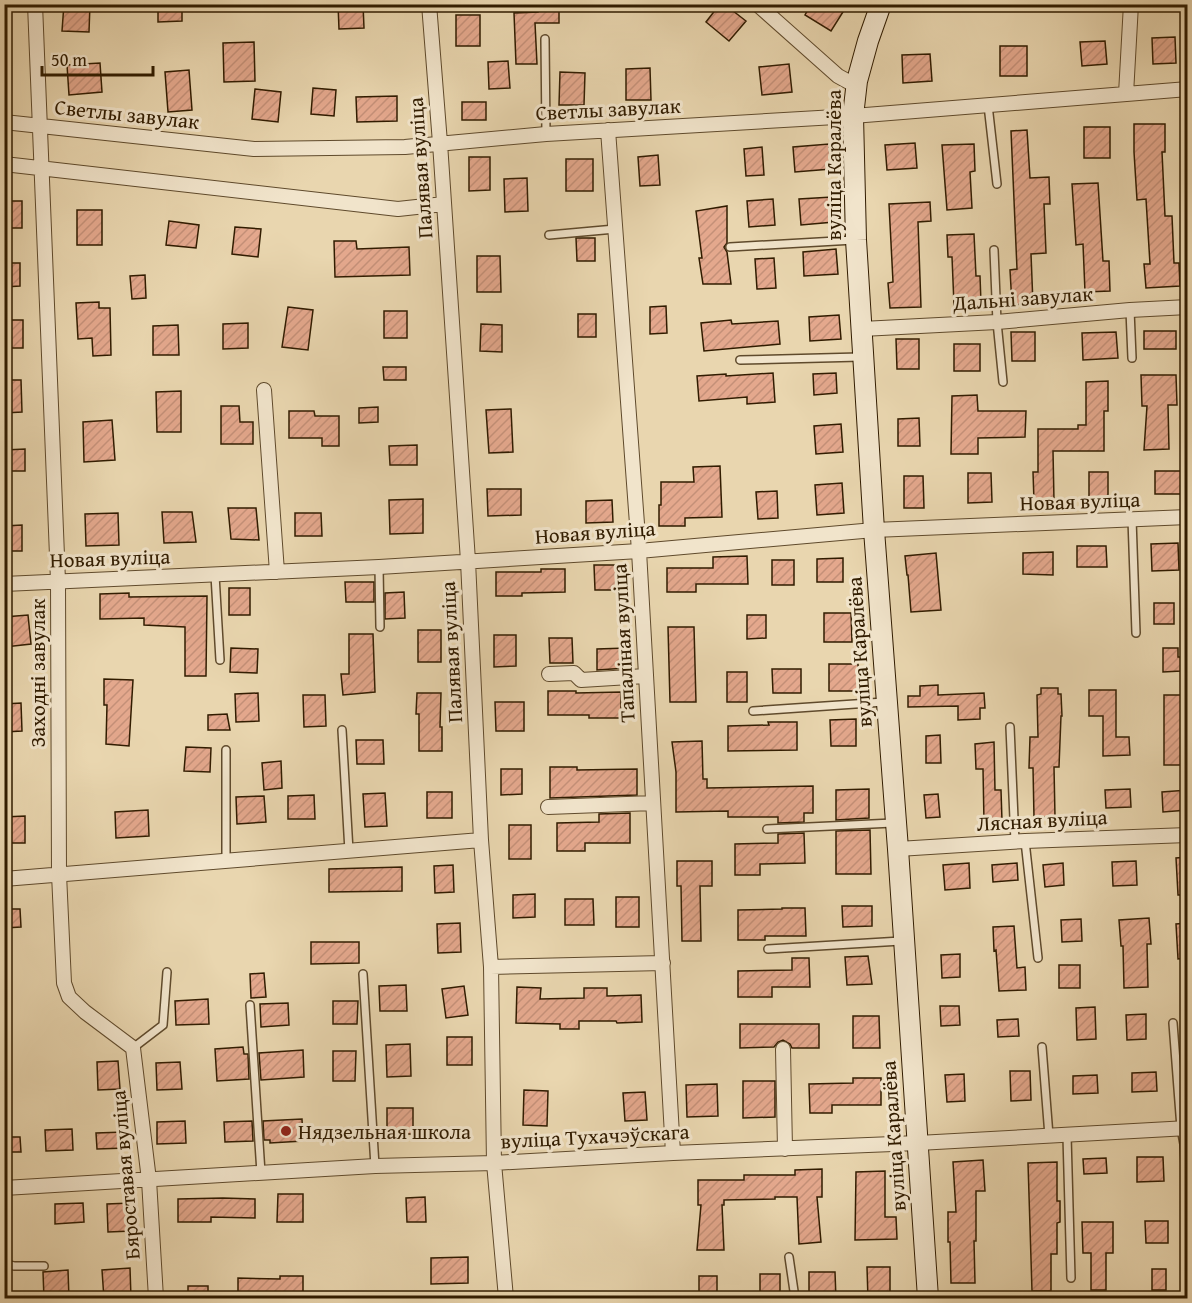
<svg xmlns="http://www.w3.org/2000/svg" width="1192" height="1303" viewBox="0 0 1192 1303" font-family="'Gentium Book Plus',serif">
<style>
.building{fill:url(#building-hatch);stroke:#311c00;stroke-width:1.5}
.lines{fill:none;stroke-linecap:round;stroke-linejoin:round}
.lane-casing{stroke:#5f4a2c;stroke-width:10}
.street-casing{stroke:#5f4a2c;stroke-width:16}
.secondary-casing{stroke:#311c00;stroke-width:22}
.lane{stroke:#f1e4cb;stroke-width:7}
.street{stroke:#f1e4cb;stroke-width:14}
.secondary{stroke:#f1e4cb;stroke-width:20}
.poi-dot{fill:#8f2418;stroke:#f1e4cb;stroke-width:2}
.labels{text-anchor:middle;dominant-baseline:central;stroke-width:6;stroke-linejoin:round;paint-order:stroke}
.street-label{font-size:21px;fill:#311c00;stroke:#f1e4cb}
.poi-label{font-size:21px;fill:#311c00;stroke:#f1e4cb;text-anchor:start}
</style>
<defs>
<pattern id="building-hatch" width="6" height="6" patternUnits="userSpaceOnUse" patternTransform="scale(1.5)"><rect width="6" height="6" fill="#e4a88d"/><path d="M-1 1l2-2M0 6l6-6M5 7l2-2" fill="none" stroke="#c49078"/></pattern>
</defs>
<rect width="100%" height="100%" fill="#e9d6af"/>
<filter id="stains"><feTurbulence type="fractalNoise" baseFrequency=".00333" numOctaves="4"/><feColorMatrix values="0 0 0 0 .2 0 0 0 0 .09 0 0 0 0 .02 0 0 0 .5 -.17"/></filter>
<radialGradient id="worn" r=".72"><stop offset=".6" stop-color="#630" stop-opacity="0"/><stop offset="1" stop-color="#630" stop-opacity=".3"/></radialGradient>
<!-- building -->
<path class="building" d="M64,4H90L89,32L62,31Z
M158,4H182V21L158,22Z
M338,4H363L364,28L339,29Z
M538,4H559V23H535L537,64H516L514,13L538,12Z
M720,4H724L746,21L729,41L706,22Z
M811,4H848L831,31L805,15Z
M456,15H480V46H456Z
M1175,37L1176,63L1153,64L1152,38Z
M1105,41L1107,64L1082,66L1080,42Z
M254,42L255,81L224,82L223,43Z
M1000,46H1027V76H1000Z
M930,54L932,81L903,83L902,55Z
M508,61L510,88L489,89L488,62Z
M100,63L102,92L69,95L67,65Z
M789,64L792,92L762,95L759,67Z
M650,68L651,100H626V69Z
M189,70L192,110L168,112L165,72Z
M560,72L585,73L584,105H559Z
M313,88L336,90L334,116L311,114Z
M255,89L281,92L278,122L252,119Z
M397,96V121L357,122L356,97Z
M462,102H486V120H462Z
M1134,124H1165V152H1162L1165,216H1172L1174,263H1179L1180,286L1146,288L1144,264H1150L1146,199L1137,200L1134,152Z
M1084,127H1110V158H1084Z
M1027,130L1030,178L1049,177L1050,204H1044L1046,253L1031,254L1033,304L1012,305L1010,270L1017,269L1011,131Z
M915,143L917,168L887,170L885,145Z
M829,144L831,169L795,172L793,147Z
M974,144L975,171L970,172L972,208L947,210L942,145Z
M762,147L764,175L746,176L744,149Z
M658,155L660,185L640,186L638,157Z
M469,157H490V190L469,191Z
M566,159H593V191H566Z
M527,178L528,211L505,212L504,179Z
M1098,183L1103,261H1109L1110,291L1085,292L1083,244L1076,245L1072,184Z
M832,197L834,222L801,225L799,199Z
M773,199L775,225L749,227L747,201Z
M4,201H22V228H4Z
M930,202L931,221L918,222L921,307L890,308L888,283L893,282L889,204Z
M727,206V243L724,247L727,252L731,284H703L699,258H702L696,211Z
M77,210H102V245H77Z
M169,221L199,225L196,248L166,245Z
M235,227L261,229L258,257L232,254Z
M974,234L976,276H980L981,303L954,305L952,257H948L947,235Z
M576,238H595V261H577Z
M334,241H356L357,249L409,247L410,275L335,277Z
M836,249L838,274L804,276L803,252Z
M477,256H500L501,292H477Z
M774,258L776,288L757,289L755,259Z
M4,263H20V286L4,287Z
M145,275L146,298L132,299L130,276Z
M99,302V308H110L111,355L93,356L92,338L78,339L76,303Z
M666,306L667,333L650,334V307Z
M288,307L313,310L308,350L282,347Z
M384,311H407V338H384Z
M578,314H596V337H578Z
M839,315L841,339L810,341L809,317Z
M4,320H23V348H4Z
M731,320L732,324L778,321L780,344L704,351L701,323Z
M248,323V348L223,349V324Z
M481,324L502,325V352L480,351Z
M178,325L179,355H153V326Z
M1144,331H1176V349H1144Z
M1011,332H1035V361H1012Z
M1116,332L1118,358L1083,360L1082,333Z
M896,339H919V369H897Z
M954,344H980V371H954Z
M383,367H406V380H384Z
M773,373L775,402L747,404V397L699,401L697,376L726,374V376Z
M836,373L837,393L814,395L813,374Z
M1141,375H1176L1177,405H1168L1169,449L1144,450L1147,406H1142Z
M4,380H21L22,412L4,413Z
M1108,381V411H1104V451H1053L1054,501H1034L1033,472H1038V429H1078V425H1086V382Z
M181,391V432H157L156,392Z
M977,395L978,411H1026L1025,437L978,438V454H951L952,396Z
M221,406H239L240,422H253V444H221Z
M378,407V422L359,423V408Z
M511,409L513,452L489,453L486,410Z
M289,411H314L315,416H339V446H322V438H289Z
M919,418L920,446H898V419Z
M112,420L115,460L84,462L83,422Z
M841,424L843,452L816,454L814,426Z
M417,445V465H390L389,446Z
M25,449V471H5V450Z
M720,466L722,517L685,518V526H659V505H661V482H694L693,467Z
M1155,471H1188V494H1155Z
M1089,472H1108V497L1089,498Z
M968,473H991L992,502L968,503Z
M904,476H923L924,508H904Z
M842,483L844,513L817,515L815,485Z
M487,489H521V515L488,516Z
M777,491L778,518L758,519L756,492Z
M423,499V533L390,534L389,500Z
M612,500L613,522L586,523V501Z
M228,508H256L259,540L231,539Z
M162,512H192L196,542L164,543Z
M118,513L119,545L86,546L85,514Z
M295,513H321L322,536H295Z
M22,525V551H4V526Z
M1178,543L1179,570L1152,571L1151,544Z
M1077,546H1106L1107,567H1077Z
M1053,552V575L1023,574V553Z
M936,553L941,610L911,612L908,575H907L905,556Z
M747,556L748,584H696V592H667V568H713V557Z
M843,558V582H817V559Z
M772,560H794V585H772Z
M594,565H624L625,590H595Z
M541,569H565V592L522,593V596H496V572H541Z
M345,582H374V602H346Z
M229,588H250V615H229Z
M404,592L405,618L385,619V593Z
M129,593V597L207,596L206,676H185V627L144,625V618L100,619V594Z
M1154,603H1174V624H1154Z
M824,613H851L852,642H824Z
M28,615L31,644L5,647L4,617Z
M747,615H766V638L747,639Z
M668,627H694L696,702H670Z
M418,630H441V662H418Z
M349,634H373L375,692L343,695L341,674H349Z
M494,635H516V666L494,667Z
M549,638H572L573,663H550Z
M231,648L258,649L257,673L230,672Z
M627,648V668L597,670V649Z
M1163,648H1178V657H1181V671L1163,672Z
M829,664H858V691H829Z
M772,669H801V693H773Z
M727,672H747V702H727Z
M104,679L133,680L129,746L106,744L107,705H104Z
M938,685V695L984,693L985,708H980V719L958,720V706L908,707V696H920V686Z
M1041,688H1058V694H1061L1062,716H1061L1059,767H1054L1055,817H1034L1033,768H1029L1030,737H1038L1037,695L1041,694Z
M1089,690H1116V737H1129L1130,755L1103,756V716H1089Z
M548,691H576V693L621,692V718H589V715H548Z
M258,693L259,721L236,722L235,694Z
M417,693H441L440,727H442V751H419V714H416Z
M303,695H325L326,726L304,727Z
M1164,695H1186L1188,765H1164Z
M495,702H524V731H496Z
M21,703L22,731L4,732V704Z
M227,714L230,730H208V715Z
M856,719V746H831L830,720Z
M768,722H797V750L728,751V726L769,725Z
M940,735L941,763H926V736Z
M356,740H383L384,764H357Z
M702,741L703,779H707V788L813,786V813H804V822L778,823V817H728V811L676,812V772L672,742Z
M994,742L995,790H1001L1002,821L984,822L983,769H976L975,744Z
M186,747L211,748L210,772L184,771Z
M281,761L282,788L264,790L262,763Z
M550,767H577V770L637,769V795L550,798Z
M501,769H522V794L501,795Z
M869,789V818L836,820V790Z
M1130,789L1131,807L1106,808L1105,790Z
M1188,790V810L1163,812L1162,792Z
M427,792H452V818H427Z
M385,793L387,826L365,827L363,794Z
M938,794L940,817L926,818L924,795Z
M314,795L315,819H288V796Z
M264,796L266,822L237,824L236,797Z
M148,810L149,836L116,838L115,812Z
M630,813V843H585V851H557V823L599,822V814Z
M25,816V843H5L4,817Z
M509,825H531V859H509Z
M870,830L871,874H836V831Z
M804,833L805,863L760,864V875H735V844L778,843V834Z
M1188,857V895H1178L1176,858Z
M677,861H712V886H700L701,941H682L681,886H677Z
M1136,861L1137,885L1113,886L1112,862Z
M969,863L970,888L945,890L943,865Z
M1017,863L1018,880L993,882L992,865Z
M1063,863L1064,885L1045,887L1043,865Z
M453,865L454,892L435,893L434,866Z
M402,867V891L329,892V869Z
M535,894V917L513,918V895Z
M616,897H639V927H616Z
M565,899H593L594,925H565Z
M842,906H872V926L843,927Z
M782,908H805L806,936H765V940H738V910L782,909Z
M4,909H20L21,927L4,928Z
M1149,918L1151,944H1147L1148,987L1124,988L1123,946H1121L1119,920Z
M1081,919L1082,941L1062,942L1061,920Z
M460,923L461,952L438,953L437,924Z
M1188,923V958L1178,959L1176,924Z
M1014,926L1017,968L1025,967L1026,990L999,991L996,950L994,951L993,927Z
M311,942H359V963L311,964Z
M960,954V977L942,978L941,955Z
M868,956L872,984L847,985L845,957Z
M792,958H809L810,987H772V997H738V971L792,970Z
M1059,965H1080V988H1059Z
M264,973L266,997L251,998L250,974Z
M406,985L407,1011H380L379,986Z
M464,986L468,1015L446,1018L442,989Z
M517,987L541,988L540,999L584,998V988H607V996L641,995L642,1022L617,1023L616,1021H579V1029H560V1024L516,1023Z
M208,999L209,1024L176,1025L175,1001Z
M333,1001H358L357,1024H333Z
M288,1003L289,1025L261,1027L260,1004Z
M940,1006H959L960,1025L941,1026Z
M1095,1007L1096,1039L1077,1040L1076,1008Z
M1146,1014V1039L1127,1040L1126,1015Z
M853,1016H879L880,1048H853Z
M1018,1019L1019,1036L998,1037L997,1020Z
M740,1024H819V1048H792L790,1044L783,1040L778,1042L774,1047L740,1048Z
M447,1037H472V1065H447Z
M410,1044L411,1076L387,1077L386,1045Z
M243,1047L244,1054H248L249,1079L217,1081L215,1049Z
M303,1050L304,1077L261,1080L259,1053Z
M333,1051H356L355,1081H333Z
M118,1061L120,1089L98,1090L97,1062Z
M180,1062L182,1089L157,1090L156,1063Z
M1010,1071H1030L1031,1100L1011,1101Z
M1156,1072L1157,1091L1132,1092V1073Z
M964,1074L965,1101L947,1102L945,1075Z
M1097,1075L1098,1093L1073,1094V1076Z
M853,1078H881V1105H832V1113H810L809,1084L853,1083Z
M743,1081H775V1117L743,1118Z
M717,1084L718,1116L687,1117L686,1085Z
M524,1090L548,1091L547,1126L523,1125Z
M645,1092L647,1120L625,1121L623,1093Z
M387,1108H413V1134H387Z
M302,1119L303,1141L270,1143V1140H264L263,1121Z
M185,1121L186,1143L157,1144V1122Z
M252,1121L253,1141L225,1142L224,1122Z
M72,1129L73,1150L46,1151L45,1130Z
M125,1132L126,1148L97,1149L96,1133Z
M4,1137H20L21,1152H4Z
M1137,1157H1163L1164,1181L1137,1182Z
M1106,1158L1107,1173L1084,1174L1083,1159Z
M983,1160L985,1191H976V1241H974L975,1283H951L950,1242H948V1212H956L953,1162Z
M1057,1162V1201H1060V1222L1057,1223V1254H1051V1291H1032L1028,1163Z
M822,1169V1197H817L821,1242L799,1244L797,1197H775V1199L724,1200V1205H722L724,1250H697L701,1205H698V1180H744V1175H795V1170Z
M885,1171V1217H896L897,1239L855,1240L856,1172Z
M278,1194H303V1222H277Z
M425,1197L426,1222H407L406,1198Z
M223,1198L255,1199V1218L211,1217V1222H178V1199Z
M83,1203L84,1222L55,1224V1204Z
M131,1203L132,1231L108,1232L107,1204Z
M1145,1221H1168V1243H1146Z
M1082,1222H1113V1253H1106V1290H1091V1253H1083Z
M468,1257V1283L431,1284V1258Z
M867,1267H890V1299H868Z
M130,1268L131,1298L104,1299L102,1270Z
M1152,1269H1166V1290H1152Z
M68,1270L69,1299H44L43,1272Z
M809,1272H835L836,1299H809Z
M760,1274H780V1299H760Z
M280,1276H303V1299H238V1278L280,1279Z
M699,1276H717V1299H699Z
M188,1286H208V1299H188Z"/>
<g class="lines">
<!-- lane casing -->
<g class="lane-casing">
<path id="lane" d="M545,39L546,134
M988,105L997,184
M549,235L615,229
M730,247L854,240
M994,250L997,322L1003,382
M1130,310L1132,358
M740,360L860,357
M1132,519L1136,633
M379,567L380,627
M215,575L220,660
M753,711L884,702
M1010,727L1015,842
M342,730L349,851
M767,829L893,823
M1025,841L1038,958
M226,861V750
M768,949L901,941
M363,974L375,1166
M250,1005L261,1173
M1173,1023L1181,1128L1184,1144L1188,1220
M1042,1047L1049,1136
M133,1048L163,1025L167,972
M1067,1136L1071,1278
M789,1257L795,1298
M4,1258L6,1264L14,1266H44"/>
</g>
<!-- street casing -->
<g class="street-casing">
<path id="street" d="M35,4L58,581L59,874L64,983L69,997L85,1012L133,1048L149,1180L156,1298
M429,4L440,143L468,561L481,840L491,967L494,1163L506,1298
M757,4L838,76L849,82L857,81
M1126,94L1131,4
M4,122L254,149L405,147L546,134L853,116L1188,89
M608,130L639,551L673,1153
M4,164L398,209L444,204
M862,329L997,322L1130,310L1188,307
M264,390L277,572
M4,584L379,567L639,551L874,530L1188,517
M549,674L574,673L581,680L646,676
M548,807L653,803
M898,849L1025,841L1188,835
M4,879L481,840
M491,967L663,963
M783,1049L785,1149
M4,1188L375,1166L494,1163L673,1153L918,1143L1188,1128"/>
</g>
<!-- secondary casing -->
<g class="secondary-casing">
<path id="secondary" d="M881,4L868,41L857,81L853,116L856,240L874,530L898,849L928,1298"/>
</g>
<!-- lane -->
<use href="#lane" class="lane"/>
<!-- street -->
<use href="#street" class="street"/>
<!-- secondary -->
<use href="#secondary" class="secondary"/>
</g>
<!-- markers -->
<circle class="poi-dot" cx="286" cy="1131" r="6"/>
<g class="labels">
<!-- street labels -->
<g class="street-label">
<text transform="translate(608 109) rotate(-3)">Светлы завулак</text>
<text transform="translate(127 114) rotate(6)">Светлы завулак</text>
<text transform="translate(833 165) rotate(-90)">вуліца Каралёва</text>
<text transform="translate(420 168) rotate(-94)">Палявая вуліца</text>
<text transform="translate(1023 298) rotate(-4)">Дальні завулак</text>
<text transform="translate(1080 501) rotate(-2)">Новая вуліца</text>
<text transform="translate(595 532) rotate(-4)">Новая вуліца</text>
<text transform="translate(110 558) rotate(-2)">Новая вуліца</text>
<text transform="translate(623 643) rotate(-93)">Тапаліная вуліца</text>
<text transform="translate(451 652) rotate(-93)">Палявая вуліца</text>
<text transform="translate(859 652) rotate(-94)">вуліца Каралёва</text>
<text transform="translate(37 673) rotate(-90)">Заходні завулак</text>
<text transform="translate(1042 820) rotate(-3)">Лясная вуліца</text>
<text transform="translate(595 1136) rotate(-3)">вуліца Тухачэўскага</text>
<text transform="translate(893 1136) rotate(-94)">вуліца Каралёва</text>
<text transform="translate(125 1175) rotate(-95)">Бяроставая вуліца</text>
</g>
<!-- poi labels -->
<g class="poi-label">
<text x="298" y="1131">Нядзельная школа</text>
</g>
</g>
<!-- margin -->
<rect width="1192" height="1303" fill="none" stroke="#e9d6af" stroke-width="24"/>
<rect x="6" y="6" width="1180" height="1291" fill="none" stroke="#311c00" stroke-width="3"/>
<rect x="12" y="12" width="1168" height="1279" fill="none" stroke="#311c00" stroke-width="1.5"/>
<!-- scale -->
<path d="M42 66v9h111v-9" fill="none" stroke="#311c00" stroke-width="3"/>
<text x="51" y="66" font-size="18" fill="#311c00" stroke="#f1e4cb" stroke-width="4.5" paint-order="stroke">50 m</text>
<rect width="100%" height="100%" filter="url(#stains)"/>
<rect width="100%" height="100%" fill="url(#worn)"/>
</svg>
